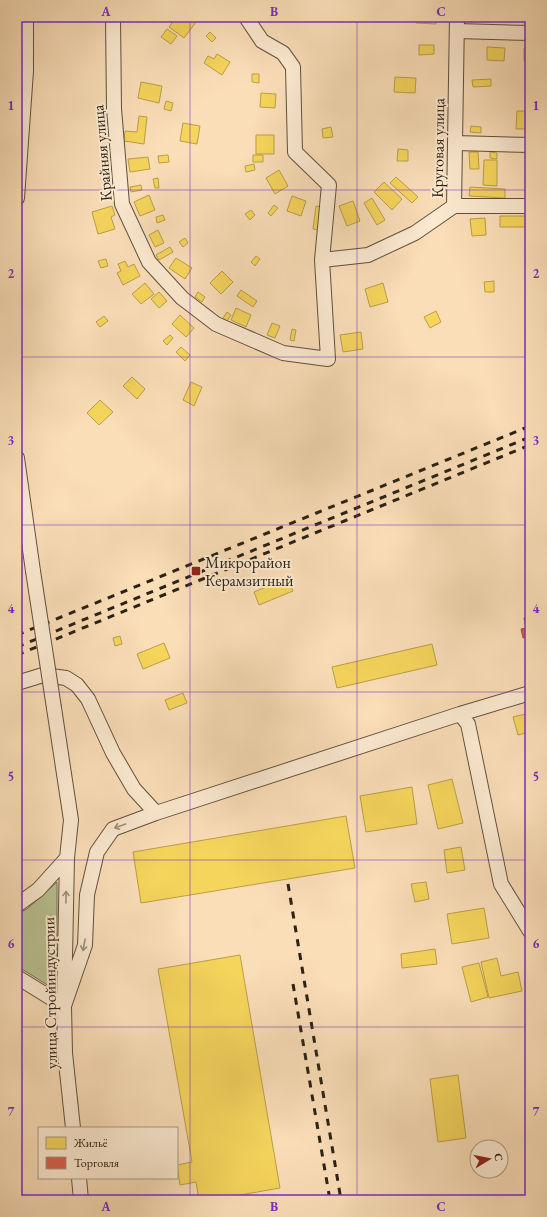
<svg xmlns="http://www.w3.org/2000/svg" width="547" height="1217" viewBox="0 0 547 1217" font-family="'EB Garamond',serif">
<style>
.green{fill:#bac292;stroke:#727254}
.homes{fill:#f6d55c;stroke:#b99f47}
.shops{fill:#d6604d;stroke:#a34d3c}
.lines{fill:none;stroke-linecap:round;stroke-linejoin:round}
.minor-casing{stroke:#5f513e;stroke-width:16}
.minor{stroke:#fcead1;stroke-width:14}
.rail{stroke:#2b2215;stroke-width:3;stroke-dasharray:7 7;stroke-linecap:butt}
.minor-bridge-casing{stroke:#5f513e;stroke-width:16;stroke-linecap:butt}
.minor-bridge{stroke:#fcead1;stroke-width:14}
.oneway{stroke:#9e907c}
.grid{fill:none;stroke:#7b2cbf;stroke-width:1;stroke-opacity:0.55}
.poi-dot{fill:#8f2418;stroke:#fcead1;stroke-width:1.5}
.labels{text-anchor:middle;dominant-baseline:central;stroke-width:4;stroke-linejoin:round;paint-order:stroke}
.street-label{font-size:16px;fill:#2b2215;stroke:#fcead1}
.poi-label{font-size:16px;fill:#2b2215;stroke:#fcead1;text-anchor:start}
.neatline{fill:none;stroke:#7b2cbf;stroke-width:1.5}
.grid-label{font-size:13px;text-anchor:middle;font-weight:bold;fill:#7b2cbf}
</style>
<rect width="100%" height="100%" fill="#fadeb8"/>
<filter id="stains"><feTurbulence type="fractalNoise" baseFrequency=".005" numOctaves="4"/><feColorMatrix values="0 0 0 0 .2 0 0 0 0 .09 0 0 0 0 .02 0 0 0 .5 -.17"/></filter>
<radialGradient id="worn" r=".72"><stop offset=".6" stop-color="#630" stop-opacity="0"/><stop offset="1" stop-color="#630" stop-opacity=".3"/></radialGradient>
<!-- green -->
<path class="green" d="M57,882V991L17,966V914L27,909Z"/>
<!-- homes -->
<path class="homes" d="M176,17H189L196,22L184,38L169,27Z
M416,17H436V24L416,23Z
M167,29L177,36L171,44L161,37Z
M210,32L216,38L212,42L206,36Z
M419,45H434V54L419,55Z
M487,47L505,48L504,61L487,60Z
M524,48H530V62L524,61Z
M217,54L230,62L222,75L204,63L208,56L214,59Z
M252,74H259V83L252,82Z
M395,77L416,78L415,93L394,92Z
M491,79V86L473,87L472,80Z
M141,82L162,86L159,103L138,98Z
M261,93L276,94L275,108L260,107Z
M166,101L173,103L171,111L164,109Z
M517,111H528L527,129H516Z
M139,116L147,117L144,144L124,141L125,131L137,132Z
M183,123L200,126L197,144L180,141Z
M471,126L481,127V133L470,132Z
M331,127L333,137L323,138L322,129Z
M256,135H274V154H256Z
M398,149L408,150V161H397Z
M469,152H478L479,169H470Z
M490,152L497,153V159L490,158Z
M168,155L169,162L159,163L158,156Z
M253,155H263V162H253Z
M148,157L150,169L130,172L128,159Z
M484,160H497V186L483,185Z
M254,164L255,170L246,172L245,166Z
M279,170L288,186L275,194L266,178Z
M396,177L418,197L412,203L390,183Z
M158,178L159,188H155L153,179Z
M384,182L402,199L392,210L374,192Z
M141,185L142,190L131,192L130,187Z
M470,187L505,189V198L469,196Z
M149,195L155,210L140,216L134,202Z
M292,196L306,201L301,216L287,211Z
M372,198L385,220L377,225L364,203Z
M353,201L360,221L347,226L339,206Z
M274,205L278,208L271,216L268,213Z
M112,206L115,215L111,217L115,229L98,234L92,212Z
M316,206L321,207L318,230L313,229Z
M251,210L255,215L250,220L245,214Z
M163,215L165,220L157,223L156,217Z
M500,216H529V227H500Z
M485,218L486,235L472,236L470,219Z
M158,230L164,243L155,247L149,235Z
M185,238L188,243L183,247L179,242Z
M170,247L173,252L159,260L156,255Z
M256,256L260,259L255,266L251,262Z
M176,258L192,268L185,279L169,268Z
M106,259L108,266L101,268L98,261Z
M125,261L128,267L134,264L140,276L123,285L117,273L121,271L118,264Z
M222,271L233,282L221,294L210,283Z
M494,281V292H485L484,282Z
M145,283L154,294L141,304L132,294Z
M383,283L388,302L370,307L365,289Z
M241,290L257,301L253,307L237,296Z
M159,292L167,301L159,308L151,299Z
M198,292L205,297L202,302L195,297Z
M236,308L251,315L246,327L231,320Z
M436,311L441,322L430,328L424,317Z
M227,312L231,315L227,321L223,318Z
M180,315L194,328L186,337L172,324Z
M104,316L108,321L100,327L96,322Z
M272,323L280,326L275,338L267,335Z
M292,329L296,330L294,341L290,340Z
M361,332L363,349L343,352L340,335Z
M170,335L173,338L167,345L163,341Z
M181,347L190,355L185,361L176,352Z
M132,377L145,389L137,399L123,386Z
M191,382L202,387L194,406L183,400Z
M100,400L113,412L99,425L87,413Z
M287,578L293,591L259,605L254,592Z
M120,636L122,644L115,646L113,638Z
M164,643L170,658L143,669L137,654Z
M432,644L437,665L337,688L332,667Z
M183,693L187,703L169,710L165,700Z
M530,713V732L518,735L513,717Z
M452,779L463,823L438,829L428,785Z
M412,787L417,824L366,832L360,796Z
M346,816L355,868L141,903L133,852Z
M461,847L465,870L447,873L444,850Z
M426,882L429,899L415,902L411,884Z
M484,908L489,938L452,944L447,914Z
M435,949L437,964L402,968L401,954Z
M240,955L280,1188L212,1200H199L196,1182L180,1185L177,1165L192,1162L158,969Z
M497,958L501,976L518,972L522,991L489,998L481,962Z
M479,963L488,997L471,1002L462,967Z
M458,1075L466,1138L438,1142L430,1079Z"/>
<!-- shops -->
<path class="shops" d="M530,617V642H528L527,637L523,638L521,629L526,628L524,618Z"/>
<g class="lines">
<!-- minor casing -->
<g class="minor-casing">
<path id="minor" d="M113,17L114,109L122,204L149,262L182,298L216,324L283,353L328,359L322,260L329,185L295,152L293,67L283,53L262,41L246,17
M457,31L530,33
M455,143L530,145
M17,198L26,71V17
M454,206H530
M322,260L368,255L415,233L454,206L457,17
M17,458L33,571
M17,683L43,675L66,678L77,685L88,699L113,753L134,789L156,813
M460,714L468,724L501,884L530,931
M67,858L64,1006L65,1053L73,1128
M17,905L38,890L67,858L71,820L54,708
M17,977L64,1006
M64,1006L85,945L87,895L97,852L113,829L156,813L460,714L530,693
M79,1178L81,1200"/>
</g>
<!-- minor -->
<use href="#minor" class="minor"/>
<!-- rail -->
<path class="rail" d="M17,635L530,426
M17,647L530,437
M17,655L530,445
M288,884L341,1200
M293,984L330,1200"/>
<!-- minor-bridge casing -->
<g class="minor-bridge-casing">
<path id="minor-bridge" d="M33,571L54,708"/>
</g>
<!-- minor-bridge -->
<use href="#minor-bridge" class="minor-bridge"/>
</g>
<!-- one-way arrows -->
<defs><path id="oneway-shaft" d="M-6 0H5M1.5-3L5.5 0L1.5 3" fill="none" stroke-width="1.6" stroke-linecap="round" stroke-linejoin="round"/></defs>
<g class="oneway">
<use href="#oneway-shaft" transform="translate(120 826) rotate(160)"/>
<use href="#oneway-shaft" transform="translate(66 897) rotate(-89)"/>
<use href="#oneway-shaft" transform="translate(84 945) rotate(101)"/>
</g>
<!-- grid -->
<path class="grid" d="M190,17V1200M357,17V1200M17,190H530M17,357H530M17,525H530M17,692H530M17,860H530M17,1027H530"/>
<!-- markers -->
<rect class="poi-dot" x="191" y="566" width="10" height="10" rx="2"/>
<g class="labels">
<!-- street labels -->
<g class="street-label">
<text transform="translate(438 148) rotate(-89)">Круговая улица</text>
<text transform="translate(102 153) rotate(-95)">Крайняя улица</text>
<text transform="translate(50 993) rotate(-91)">улица Стройиндустрии</text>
</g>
<!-- poi labels -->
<g class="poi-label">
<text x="205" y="562">Микрорайон<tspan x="205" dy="18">Керамзитный</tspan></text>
</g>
</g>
<!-- margin -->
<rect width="547" height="1217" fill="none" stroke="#fadeb8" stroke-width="44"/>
<!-- legend -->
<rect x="38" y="1127" width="140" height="52" fill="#fcead1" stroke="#a89a86"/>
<rect x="46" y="1137" width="20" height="12" fill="#f6d55c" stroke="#a89a86"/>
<text x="74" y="1147" font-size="12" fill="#2b2215">Жильё</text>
<rect x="46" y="1157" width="20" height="12" fill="#d6604d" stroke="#a89a86"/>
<text x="74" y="1167" font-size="12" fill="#2b2215">Торговля</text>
<!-- north arrow -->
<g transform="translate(489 1159) rotate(80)"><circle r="19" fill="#fcead1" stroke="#a89a86"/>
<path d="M0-3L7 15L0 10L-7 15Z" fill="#8f2418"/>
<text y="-6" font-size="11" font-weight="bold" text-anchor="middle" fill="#2b2215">С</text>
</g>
<rect x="22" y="22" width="503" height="1173" class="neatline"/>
<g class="grid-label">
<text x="106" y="16">A</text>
<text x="274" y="16">B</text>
<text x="441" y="16">C</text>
<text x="11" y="110">1</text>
<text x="536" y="110">1</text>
<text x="11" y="278">2</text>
<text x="536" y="278">2</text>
<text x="11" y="445">3</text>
<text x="536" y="445">3</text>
<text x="11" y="613">4</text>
<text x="536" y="613">4</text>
<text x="11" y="781">5</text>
<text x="536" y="781">5</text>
<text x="11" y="948">6</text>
<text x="536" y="948">6</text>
<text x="11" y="1116">7</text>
<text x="536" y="1116">7</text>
<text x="106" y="1211">A</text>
<text x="274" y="1211">B</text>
<text x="441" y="1211">C</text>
</g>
<rect width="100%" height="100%" filter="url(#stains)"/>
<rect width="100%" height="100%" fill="url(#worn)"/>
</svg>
